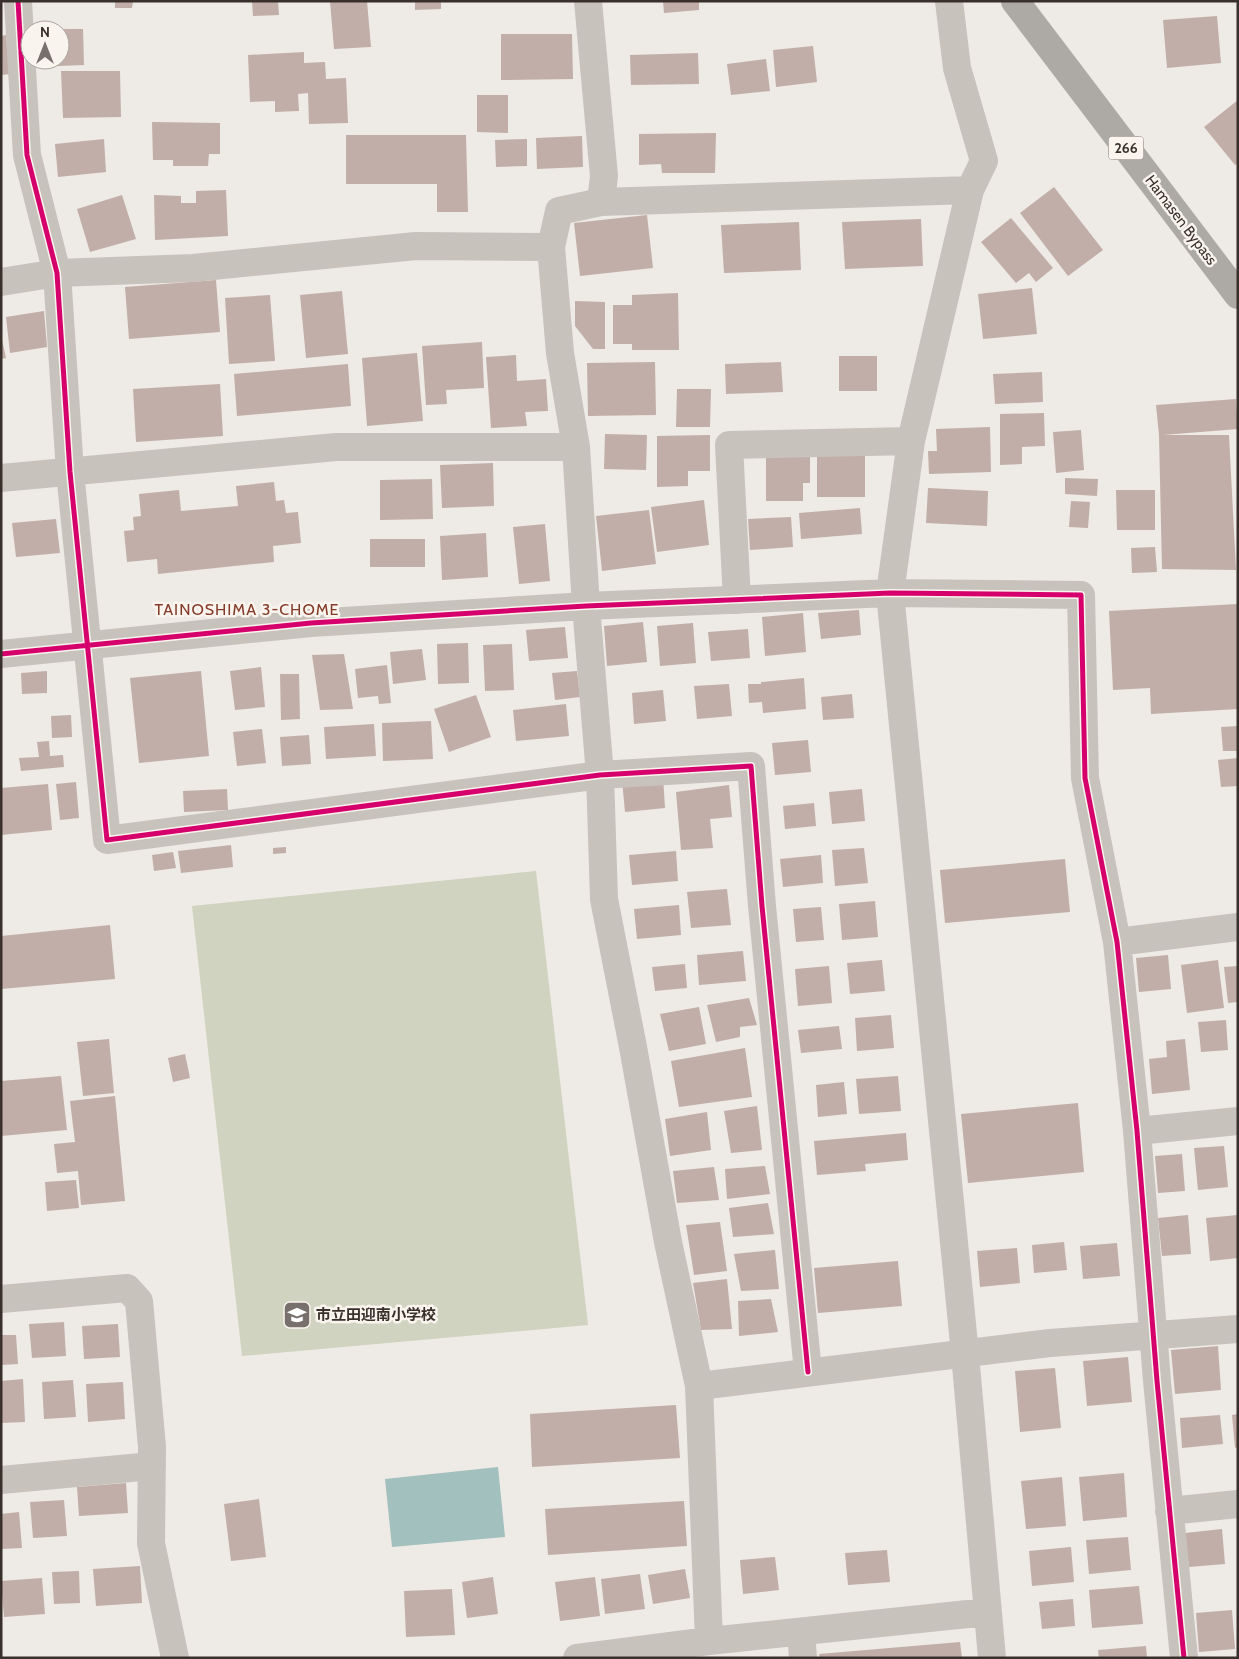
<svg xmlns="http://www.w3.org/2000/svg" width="1239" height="1659" viewBox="0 0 1239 1659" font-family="Cabin,'Noto Sans JP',sans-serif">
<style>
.green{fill:#d0d3c0}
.water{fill:#a2c0be}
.building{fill:#c1aea8}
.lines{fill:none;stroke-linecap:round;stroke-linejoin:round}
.minor{stroke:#c8c2bd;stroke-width:28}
.highway{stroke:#ada9a4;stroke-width:28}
.cycleway-casing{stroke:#faf4ee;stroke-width:8}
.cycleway{stroke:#d6006c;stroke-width:5}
.labels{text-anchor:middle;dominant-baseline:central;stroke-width:5;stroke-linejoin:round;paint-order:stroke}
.shield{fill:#faf4ee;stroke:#736a66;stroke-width:1}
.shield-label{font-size:14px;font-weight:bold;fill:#392f2b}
.street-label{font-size:15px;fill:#392f2b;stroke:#faf4ee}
.poi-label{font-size:15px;font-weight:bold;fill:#392f2b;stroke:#faf4ee;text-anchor:start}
.neighbourhood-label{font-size:16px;letter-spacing:1px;fill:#843a28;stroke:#faf4ee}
</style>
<rect width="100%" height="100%" fill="#eeeae5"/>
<!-- green -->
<path class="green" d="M536,871L588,1325L242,1356L192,906Z"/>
<!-- water -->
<path class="water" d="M498,1467L505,1537L392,1547L385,1479Z"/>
<!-- building -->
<path class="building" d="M115,1H133L132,8H115Z
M252,1H278L279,15L253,16Z
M330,1H367L371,47L334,49Z
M415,1H441V9L415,10Z
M663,1H699V10L664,13Z
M1217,16L1221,63L1167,68L1163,20Z
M60,29H83L84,65L33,67V60H60Z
M501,34H572L573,79L501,80Z
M6,35L10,74L1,75V36Z
M813,46L817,82L776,87L773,50Z
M304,52V63L325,62L326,79L346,78L348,123L309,124L308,93L298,94L299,111L275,112V101L250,102L248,55Z
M698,53L699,84L631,85L630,55Z
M766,59L770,91L731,95L727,64Z
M61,71H120L121,117L63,118Z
M477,95H508V133L477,132Z
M1238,100V163L1235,165L1204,127Z
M152,122L220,123V154H209L208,166H173V160H153Z
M716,133L715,173H662L661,164L639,165V134Z
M346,135H466L468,212H437V184H346Z
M582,136L583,167L537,169L536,138Z
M104,139L106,172L58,177L55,144Z
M527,139V166L496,167L495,140Z
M1054,187L1103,250L1068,276L1020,213Z
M226,190L228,236L155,240L154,195L181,196V203H196V191Z
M122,195L136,239L90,252L77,209Z
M647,215L653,268L580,276L574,223Z
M1011,218L1053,268L1036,282L1029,273L1016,283L981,242Z
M921,219L923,266L845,269L842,222Z
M799,222L801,270L724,273L721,225Z
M216,280L220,332L129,339L125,287Z
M1032,288L1037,334L983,339L978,294Z
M342,291L348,354L306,358L300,295Z
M678,293L679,350H632V344H613V305H632V295Z
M270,295L275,361L229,364L225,298Z
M575,301L605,302V349H593L575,326Z
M44,311L47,347L10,353L6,317Z
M1,335L6,358L1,359Z
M482,342L484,388L446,390L447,404L426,405L422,346Z
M417,353L423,421L367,426L362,358Z
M516,355L517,381L546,379L548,411L525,412L527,426L491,428L486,357Z
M839,356H877V391H839Z
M655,362L656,415L588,416L587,363Z
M781,362L783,392L726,394L725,364Z
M348,364L351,406L237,416L234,374Z
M1042,372L1043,402L995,404L993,374Z
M220,384L223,436L136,442L133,389Z
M677,389H711L710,427H676Z
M1236,399L1238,429L1163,435H1229L1236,570L1162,569L1159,435L1156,405Z
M1044,413L1045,446L1022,447V464L1000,465V414Z
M990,427L991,472L929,474L928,451H937L936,429Z
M1081,430L1084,470L1056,473L1053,432Z
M605,434L647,435L646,470L604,469Z
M710,435V471H688V486L657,487V436Z
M766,455H810V483H803V501H766Z
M817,455H865V497H817Z
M493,463L494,506L442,508L440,465Z
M1065,478L1098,479L1097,496L1065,494Z
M432,479L433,519L380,520V480Z
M274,482L276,501L284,500L286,513L298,512L301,543L273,546L274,562L158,574L157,559L127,562L124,531L134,530L133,517L141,516L139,494L179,490L181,511L238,506L236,486Z
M928,488L988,491L987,526L926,523Z
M1116,490H1155V530H1117Z
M704,500L709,545L657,552L651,507Z
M1071,501L1090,502L1088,528L1069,527Z
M860,508L862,534L801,539L799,513Z
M649,510L656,564L602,571L596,516Z
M791,517L793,547L750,550L748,519Z
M56,519L60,553L16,557L12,523Z
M545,524L550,581L519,584L513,527Z
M486,533L488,577L442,580L440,536Z
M370,539H425V567H370Z
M1155,547L1157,572L1132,573L1131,548Z
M1238,604V709L1151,714L1150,688L1113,690L1109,611Z
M859,610L861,635L821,639L818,613Z
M803,613L806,652L765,656L762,617Z
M643,622L647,662L607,666L604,626Z
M693,623L696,663L660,666L657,626Z
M565,627L568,658L529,661L526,630Z
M748,629L750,658L711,661L708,632Z
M468,643L469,683L438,684L437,644Z
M512,644L514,690L485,691L483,645Z
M422,649L426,680L393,684L390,652Z
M344,654L353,709L320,710L312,655Z
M387,665L391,703L379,704L378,696L358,698L355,669Z
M261,667L265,707L235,710L230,671Z
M47,671V693L22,694L21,673Z
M201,671L209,756L139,763L130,678Z
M577,671L580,697L555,700L552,673Z
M280,674H299L300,719L281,720Z
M804,678L806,709L763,713L762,702L749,703L748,684H761V682Z
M729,684L732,716L697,719L694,686Z
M663,690L666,721L634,724L632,693Z
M852,694L854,718L823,720L821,697Z
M476,695L491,737L449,752L434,709Z
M566,704L569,736L516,741L513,710Z
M71,715L72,737L52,738L51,716Z
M431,721L433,759L383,761L382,723Z
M374,724L376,756L326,759L324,727Z
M1238,726V751H1223L1221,727Z
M262,729L266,763L237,766L233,732Z
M309,735L311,764L282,766L280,737Z
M808,740L811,772L775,775L772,743Z
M49,741L50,756L63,755L64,767L21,771L19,758L39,757L37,742Z
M1238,758V786L1221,787L1218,760Z
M663,776L665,808L625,812L622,780Z
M76,782L79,818L60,820L56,784Z
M48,784L52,830L1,835V788Z
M729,785L732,817L710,819L713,848L681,850L676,792Z
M227,789L228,810L184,812L183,791Z
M862,789L865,821L832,824L829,792Z
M814,803L816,826L785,829L783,806Z
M231,845L233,867L181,873L178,851Z
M286,847V853L273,854V848Z
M864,848L868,883L835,886L832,850Z
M676,851L678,881L632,885L629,855Z
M173,852L176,868L154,871L152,855Z
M821,855L823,883L783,887L780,859Z
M1065,859L1070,912L945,923L940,870Z
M727,889L731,925L691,928L687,892Z
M875,901L878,937L842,940L839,904Z
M679,905L681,935L637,939L634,909Z
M821,907L824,940L796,942L793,909Z
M110,925L115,979L1,989V936Z
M743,951L746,981L699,985L697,955Z
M1168,955L1171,989L1139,992L1136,958Z
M882,960L885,991L850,994L847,963Z
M1218,960L1224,1008L1187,1013L1181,965Z
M685,964L687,988L655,991L652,967Z
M829,966L832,1003L798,1006L795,969Z
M1238,966V1002L1228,1003L1224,967Z
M749,998L757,1025L740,1027V1037L716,1042L707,1005Z
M699,1007L706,1044L669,1051L660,1014Z
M891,1015L894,1048L857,1051L855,1018Z
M1226,1020L1228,1050L1201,1052L1198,1022Z
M839,1026L842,1049L801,1053L798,1030Z
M109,1039L114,1093L83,1096L77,1042Z
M1185,1039L1190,1090L1152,1094L1149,1059L1167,1057L1166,1041Z
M745,1048L752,1097L679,1107L671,1061Z
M185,1054L190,1078L173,1082L168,1058Z
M61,1076L67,1130L1,1136V1081Z
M898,1076L901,1111L859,1114L856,1079Z
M844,1082L847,1114L818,1117L816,1085Z
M115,1096L125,1201L81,1205L78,1171L57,1173L54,1144L75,1142L70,1101Z
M1078,1103L1084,1172L968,1183L961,1114Z
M757,1106L762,1150L731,1153L724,1111Z
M707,1112L711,1150L670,1156L665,1119Z
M906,1133L908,1160L865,1164L866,1171L817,1175L814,1141Z
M1224,1146L1228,1187L1198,1190L1194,1148Z
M1182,1154L1185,1191L1158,1193L1155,1156Z
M765,1166L770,1194L727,1199L725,1169Z
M714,1167L719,1200L677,1203L673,1171Z
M76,1180L79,1208L47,1211L45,1182Z
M768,1203L774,1234L733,1237L729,1208Z
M1188,1215L1191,1254L1162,1256L1158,1218Z
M1238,1215V1258L1210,1261L1206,1218Z
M720,1222L727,1271L694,1275L686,1225Z
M1064,1242L1067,1270L1034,1273L1032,1245Z
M1117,1243L1120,1276L1083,1279L1080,1246Z
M1017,1248L1020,1283L980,1287L977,1251Z
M775,1250L779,1289L741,1291L734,1254Z
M898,1261L902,1306L818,1313L814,1268Z
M727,1279L732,1329L701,1330L693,1283Z
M771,1299L778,1332L739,1336L738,1301Z
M64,1322L66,1356L32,1358L29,1324Z
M118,1324L120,1357L84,1359L82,1326Z
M1,1335H16L18,1364L1,1365Z
M1218,1346L1221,1390L1175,1394L1171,1350Z
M1128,1357L1132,1402L1087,1406L1083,1361Z
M1055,1368L1061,1428L1020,1432L1015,1371Z
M23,1379L25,1422L1,1423V1381Z
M73,1380L76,1417L44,1419L42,1382Z
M123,1382L125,1419L88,1422L86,1384Z
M676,1405L680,1458L532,1467L530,1414Z
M1238,1414V1447L1235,1448L1232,1415Z
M1220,1415L1223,1444L1182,1448L1180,1418Z
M1124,1473L1127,1517L1083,1521L1079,1477Z
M1062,1477L1066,1526L1026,1529L1021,1481Z
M126,1483L128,1513L79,1516L77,1487Z
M259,1499L266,1557L231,1561L224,1504Z
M64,1500L67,1536L33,1538L30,1502Z
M684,1501L687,1546L548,1555L545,1509Z
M19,1512L22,1548L1,1549V1514Z
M1222,1529L1225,1564L1189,1567L1185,1533Z
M1128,1537L1131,1570L1089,1574L1086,1540Z
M1071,1547L1074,1582L1032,1586L1029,1551Z
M887,1550L890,1582L848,1585L845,1553Z
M775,1557L779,1590L743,1594L740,1560Z
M140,1566L142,1603L96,1606L93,1569Z
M685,1569L690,1598L653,1604L648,1575Z
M79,1571L80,1603L54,1604L52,1572Z
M640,1574L645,1609L605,1614L601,1579Z
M493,1577L498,1614L467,1618L462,1582Z
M595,1577L600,1616L560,1621L555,1582Z
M42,1578L45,1614L4,1617L1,1581Z
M1139,1586L1143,1624L1092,1628L1089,1590Z
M452,1589L455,1635L406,1637L404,1591Z
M1073,1599L1075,1626L1042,1629L1039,1602Z
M1232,1610L1235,1649L1199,1652L1196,1613Z
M960,1642L962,1658H820L819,1654Z
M1146,1646L1147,1658H1099L1098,1650Z"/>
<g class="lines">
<!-- minor -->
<path class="minor" d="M18,1L27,155L57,273L70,472L107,840L600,775L751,766L762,906L808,1372
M588,1L604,176L601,202L559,211L551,247L560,353L576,447L586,606L600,775L604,899L633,1047L668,1242L699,1386L709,1641
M949,1L957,68L984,161L970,190L911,441L890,593L965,1354L992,1658
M601,202L970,190
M1,282L57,273L193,268L416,246L551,247
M1,478L336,447H576
M737,600L729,445L911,441
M1,654L311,623L586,606L890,593L1081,595L1085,778L1117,942L1137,1131L1157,1381L1184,1658
M1117,942L1238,927
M1137,1131L1238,1121
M1,1299L127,1288L139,1301L152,1447L151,1543L175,1658
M699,1386L1050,1343L1238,1329
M1,1480L152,1466
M1169,1511L1238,1504
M801,1632L803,1658
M577,1658L709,1641L987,1612"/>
<!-- highway -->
<path class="highway" d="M1015,1L1238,295"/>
<!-- cycleway casing -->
<g class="cycleway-casing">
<path id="cycleway" d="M18,1L27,155L57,273L70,472L107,840L600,775L751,766L762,906L808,1372
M1,654L311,623L586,606L890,593L1081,595L1085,778L1117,942L1137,1131L1157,1381L1184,1658"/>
</g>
<!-- cycleway -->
<use href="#cycleway" class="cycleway"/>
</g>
<!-- icons -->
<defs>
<g id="school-square" transform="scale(1.4375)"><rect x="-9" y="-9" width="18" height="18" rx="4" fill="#78706c" stroke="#faf4ee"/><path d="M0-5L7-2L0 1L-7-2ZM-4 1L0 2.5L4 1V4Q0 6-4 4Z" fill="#fff"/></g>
</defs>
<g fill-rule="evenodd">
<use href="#school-square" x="297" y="1315"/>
</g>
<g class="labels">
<!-- shield labels -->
<rect class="shield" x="1108.5" y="136.5" width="35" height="23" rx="4"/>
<g class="shield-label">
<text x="1126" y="148">266</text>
</g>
<!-- street labels -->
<g class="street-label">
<text transform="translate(1181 220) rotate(53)">Hamasen Bypass</text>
</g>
<!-- poi labels -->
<g class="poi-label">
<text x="316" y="1315">市立田迎南小学校</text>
</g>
<!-- neighbourhood labels -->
<g class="neighbourhood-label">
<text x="247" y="609">TAINOSHIMA 3-CHOME</text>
</g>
</g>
<!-- border -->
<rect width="1239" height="1659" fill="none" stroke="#392f2b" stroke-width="5"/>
<!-- north arrow -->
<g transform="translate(45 45)"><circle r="24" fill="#faf4ee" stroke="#ada5a0"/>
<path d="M0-4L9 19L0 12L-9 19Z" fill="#78706c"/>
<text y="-8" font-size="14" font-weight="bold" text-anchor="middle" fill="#392f2b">N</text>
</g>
</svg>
